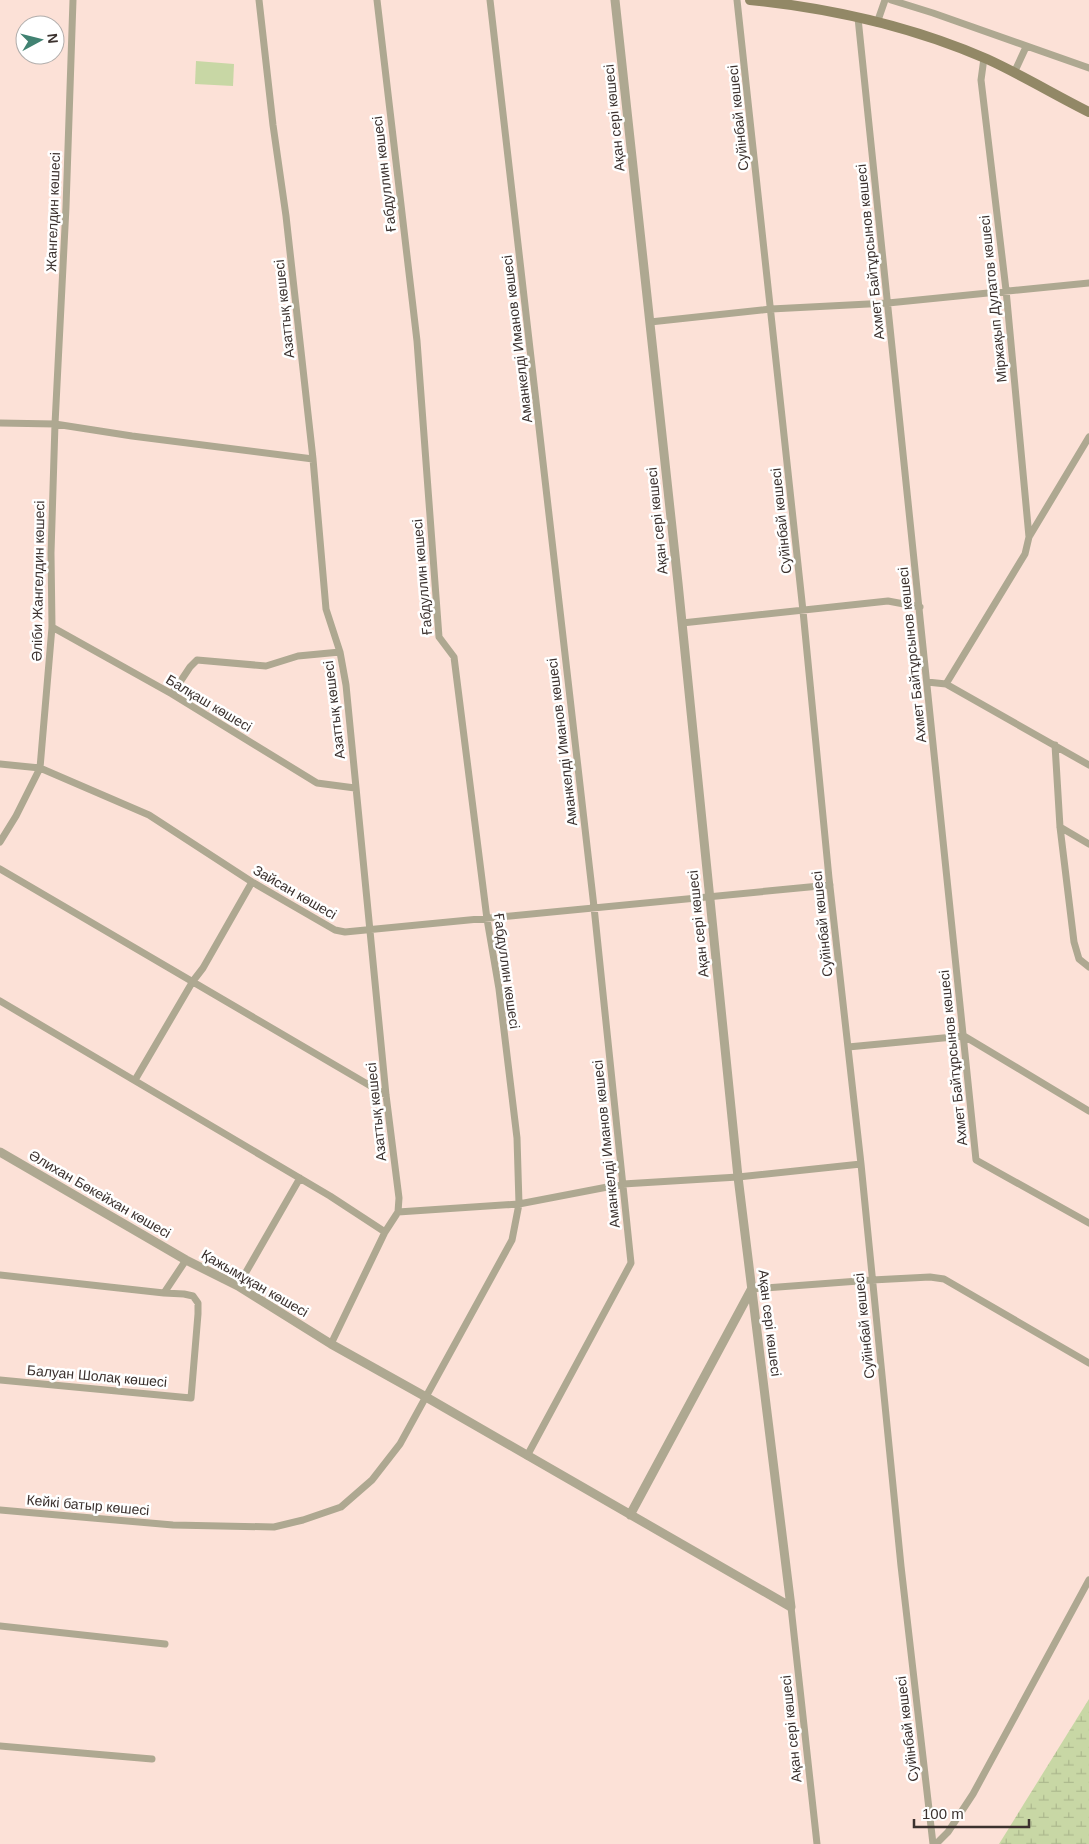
<svg xmlns="http://www.w3.org/2000/svg" width="1089" height="1844" viewBox="0 0 1089 1844" font-family="Helvetica,sans-serif">
<style>
.green{fill:#c8d7a5}
.wetland{fill:url(#wetland-marsh)}
.lines{fill:none;stroke-linecap:round;stroke-linejoin:round}
.minor{stroke:#aea891;stroke-width:7}
.tertiary{stroke:#aea891;stroke-width:9}
.secondary{stroke:#928866;stroke-width:10}
.labels{text-anchor:middle;dominant-baseline:central;stroke-width:5;stroke-linejoin:round;paint-order:stroke}
.street-label{font-size:14px;fill:#3b312e;stroke:#fff}
</style>
<defs>
<pattern id="wetland-marsh" width="20" height="14" patternUnits="userSpaceOnUse" patternTransform="scale(1.25)"><rect width="20" height="14" fill="#c8d7a5"/><path d="M1 5h8M5 5V1M11 12h8M15 12V8" fill="none" stroke="#adb98e"/></pattern>
</defs>
<rect width="100%" height="100%" fill="#fce1d7"/>
<!-- green -->
<path class="green" d="M196,61L234,64L233,86L195,84Z"/>
<!-- wetland -->
<path class="wetland" d="M1089,1699V1844H999Z"/>
<g class="lines">
<!-- minor -->
<path class="minor" d="M259,0L273,125L286,216L313,459L326,609L340,652L346,685L386,1095L399,1198L398,1212L385,1232L331,1344
M490,0L594,907L631,1263L527,1456
M737,0L803,611L829,878L861,1164L901,1566L933,1844
M891,0L933,13L1089,68
M858,18L976,1160L1089,1223
M877,23L885,0
M984,58L981,80L1006,290L1029,537
M1014,73L1026,47
M650,322L771,309L888,303L1089,283
M0,423L55,424L132,436L313,459
M682,623L888,601L920,607
M52,627L172,694L317,783L355,788
M927,682L946,684L1025,554L1029,537L1089,437
M946,684L1089,765
M172,694L190,667L197,660L266,666L298,656L340,652
M1055,745L1060,827L1074,942L1079,959L1089,967
M0,764L40,768L149,815L252,882L335,930L345,932L830,885
M1060,827L1089,844
M0,842L16,816L40,768L52,627L51,553L55,424L66,207L73,0
M0,869L386,1095
M0,1001L330,1196L385,1232
M848,1047L964,1036L1089,1111
M135,1080L193,981L203,968L252,882
M398,1212L519,1204L623,1184L738,1177L861,1164
M0,1275L164,1293L186,1260
M238,1286L300,1178
M751,1289L872,1280L930,1277L944,1279L1089,1363
M0,1380L191,1398L198,1314V1303L193,1296L184,1294L164,1293
M0,1510L173,1525L274,1527L303,1520L341,1507L372,1480L400,1444L512,1240L519,1204L517,1138L499,989L487,919L454,657L439,637L417,341L377,0
M791,1607L817,1844
M0,1626L165,1644
M0,1746L152,1759
M936,1844L948,1832L973,1794L1089,1580"/>
<!-- tertiary -->
<path class="tertiary" d="M615,0L678,583L738,1177L791,1607
M0,1152L186,1260L238,1286L331,1344L426,1397L791,1607
M630,1515L751,1290"/>
<!-- secondary -->
<path class="secondary" d="M750,0C830,8 913,27 987,59C1022,75 1055,95 1089,112"/>
</g>
<g class="labels">
<!-- street labels -->
<g class="street-label">
<text transform="translate(614 118) rotate(-96)">Ақан сері көшесі</text>
<text transform="translate(738 118) rotate(-96)">Суйінбай көшесі</text>
<text transform="translate(384 174) rotate(-97)">Ғабдуллин көшесі</text>
<text transform="translate(53 212) rotate(-88)">Жангелдин көшесі</text>
<text transform="translate(870 252) rotate(-96)">Ахмет Байтұрсынов көшесі</text>
<text transform="translate(993 299) rotate(-96)">Міржақып Дулатов көшесі</text>
<text transform="translate(284 309) rotate(-96)">Азаттық көшесі</text>
<text transform="translate(517 339) rotate(-97)">Аманкелді Иманов көшесі</text>
<text transform="translate(657 521) rotate(-96)">Ақан сері көшесі</text>
<text transform="translate(781 521) rotate(-96)">Суйінбай көшесі</text>
<text transform="translate(422 577) rotate(-95)">Ғабдуллин көшесі</text>
<text transform="translate(38 581) rotate(-89)">Әліби Жангелдин көшесі</text>
<text transform="translate(912 655) rotate(-96)">Ахмет Байтұрсынов көшесі</text>
<text transform="translate(209 703) rotate(31)">Балқаш көшесі</text>
<text transform="translate(334 710) rotate(-97)">Азаттық көшесі</text>
<text transform="translate(562 742) rotate(-97)">Аманкелді Иманов көшесі</text>
<text transform="translate(295 892) rotate(30)">Зайсан көшесі</text>
<text transform="translate(698 924) rotate(-96)">Ақан сері көшесі</text>
<text transform="translate(822 924) rotate(-96)">Суйінбай көшесі</text>
<text transform="translate(507 971) rotate(82)">Ғабдуллин көшесі</text>
<text transform="translate(953 1058) rotate(-96)">Ахмет Байтұрсынов көшесі</text>
<text transform="translate(376 1112) rotate(-96)">Азаттық көшесі</text>
<text transform="translate(606 1144) rotate(-96)">Аманкелді Иманов көшесі</text>
<text transform="translate(100 1194) rotate(30)">Әлихан Бөкейхан көшесі</text>
<text transform="translate(255 1283) rotate(30)">Қажымұқан көшесі</text>
<text transform="translate(770 1323) rotate(83)">Ақан сері көшесі</text>
<text transform="translate(864 1326) rotate(-96)">Суйінбай көшесі</text>
<text transform="translate(97 1376) rotate(5)">Балуан Шолақ көшесі</text>
<text transform="translate(88 1505) rotate(5)">Кейкі батыр көшесі</text>
<text transform="translate(791 1729) rotate(-96)">Ақан сері көшесі</text>
<text transform="translate(907 1729) rotate(-97)">Суйінбай көшесі</text>
</g>
</g>
<!-- north arrow -->
<g transform="translate(40 40) rotate(83)"><circle r="24" fill="#ffffff" stroke="#b1adab"/>
<path d="M0-4L9 19L0 12L-9 19Z" fill="#418272"/>
<text y="-8" font-size="14" font-weight="bold" text-anchor="middle" fill="#3b312e">N</text>
</g>
<!-- scale -->
<path d="M914 1819v8h115v-8" fill="none" stroke="#3b312e" stroke-width="2.5"/>
<text x="922" y="1819" font-size="15" fill="#3b312e" stroke="#ffffff" stroke-width="4" paint-order="stroke">100 m</text>
</svg>
